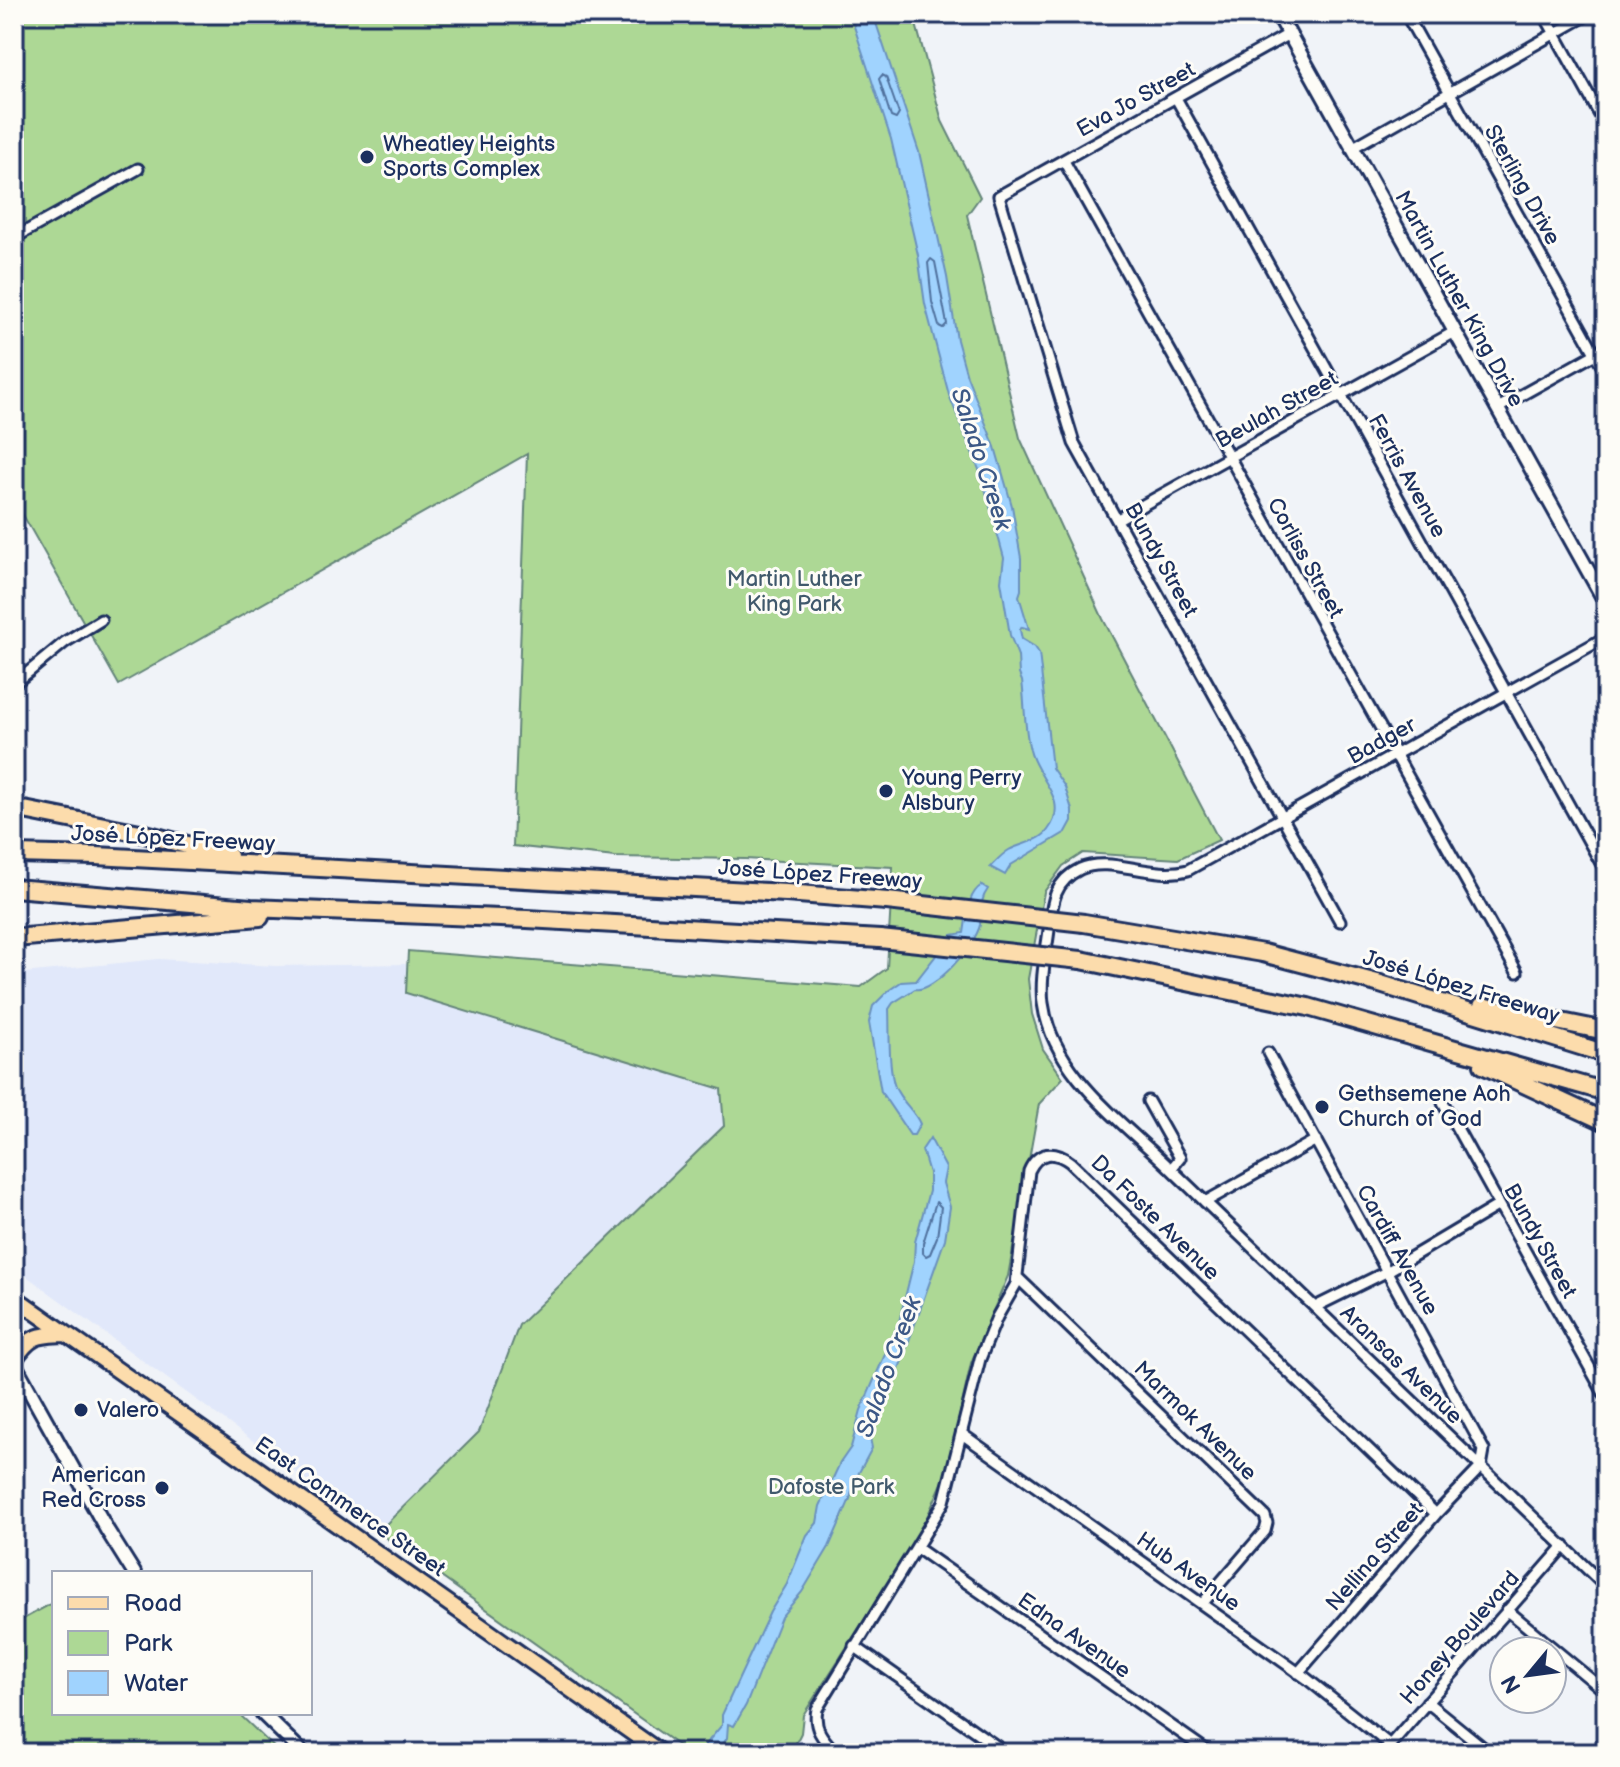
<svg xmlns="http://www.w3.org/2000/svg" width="1620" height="1767" viewBox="0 0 1620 1767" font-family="'Balsamiq Sans',sans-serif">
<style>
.built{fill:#e1e8fa}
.green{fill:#add895;stroke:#64847a;stroke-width:2}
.water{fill:#a0d3fe;stroke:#6b91be;stroke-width:2}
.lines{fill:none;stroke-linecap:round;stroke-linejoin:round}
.shore{stroke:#50719e;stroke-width:2}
.street-casing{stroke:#1b2f5e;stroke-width:15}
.secondary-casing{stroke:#1b2f5e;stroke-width:18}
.primary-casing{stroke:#1b2f5e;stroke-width:20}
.highway-casing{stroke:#1b2f5e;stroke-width:22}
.street{stroke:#fdfcf7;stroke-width:9}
.secondary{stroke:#fdfcf7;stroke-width:12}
.primary{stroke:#fcdcac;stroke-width:14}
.highway{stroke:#fcdcac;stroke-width:16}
.highway-bridge-casing{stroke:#1b2f5e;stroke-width:22;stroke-linecap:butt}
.highway-bridge{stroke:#fcdcac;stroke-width:16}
.poi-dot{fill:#1b2f5e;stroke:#fdfcf7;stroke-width:3}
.labels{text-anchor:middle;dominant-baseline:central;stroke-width:6;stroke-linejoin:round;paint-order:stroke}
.street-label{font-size:22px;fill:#1b2f5e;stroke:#fdfcf7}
.poi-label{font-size:22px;fill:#1b2f5e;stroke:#fdfcf7;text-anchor:start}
.park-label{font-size:22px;fill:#40596c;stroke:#fdfcf7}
.water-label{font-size:24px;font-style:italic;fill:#3c5886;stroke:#fdfcf7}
</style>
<rect width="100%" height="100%" fill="#f0f3f8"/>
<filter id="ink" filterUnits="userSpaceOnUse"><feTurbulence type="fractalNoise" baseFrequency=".0125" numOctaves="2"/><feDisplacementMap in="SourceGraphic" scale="16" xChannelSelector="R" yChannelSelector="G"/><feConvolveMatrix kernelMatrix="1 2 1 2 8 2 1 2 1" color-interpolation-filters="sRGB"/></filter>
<g filter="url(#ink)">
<!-- built -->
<path class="built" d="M158,959L276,966L407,964V993L721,1089L724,1127L519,1324L479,1432L378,1532L14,1267V974Z"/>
<!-- green -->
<path class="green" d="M14,14H919L916,24L942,121L980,197L967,215L1020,438L1103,619L1219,840L1178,859L1083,853L1063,866L1044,892L1028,979L1032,1014L1043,1049L1063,1078L1039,1104L1008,1276L971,1363L947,1472L919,1535L803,1715L801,1733L791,1753H689L378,1532L479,1432L519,1325L724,1126L721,1089L406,993L408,951L861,987L887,968L893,867L745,859L615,857L513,846L527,454L119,685L14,499Z
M54,1602V1713H238L280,1753H14V1624Z"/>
<!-- water -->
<path class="water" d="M850,14H873L919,152L947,277L957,340L967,376L995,447L1012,506L1021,558V590L1019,596L1029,629L1022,627L1020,630L1022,639L1035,647L1039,653L1052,768L1065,787L1072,810V821L1066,832L1011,865L1005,875L990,867C996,861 1002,854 1009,850C1021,843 1040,842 1048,830C1071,800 1036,778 1030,750C1024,728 1025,703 1022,681L1019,674L1018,656L1010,635L1001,581L1004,558L982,477L949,395L925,304L918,255L891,139Z
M982,885L988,889C979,901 982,911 980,925C976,944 934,993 915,989L893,1003L889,1009C890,1031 888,1068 895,1087C902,1103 914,1110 920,1124L914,1135H910L881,1092L869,1022L873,1006L888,991L901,982L916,981L952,935L964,933C967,916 967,894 982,885Z
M930,1138L946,1168L943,1183L950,1207L945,1239L889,1397L873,1425L870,1438L872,1448L855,1480L850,1499L829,1547L802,1592L781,1617L746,1705L734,1726L728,1724L727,1738L717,1753H701L705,1745L722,1725V1715L770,1612L787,1584L807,1535L817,1523L820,1506L840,1463L851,1447L861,1410L899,1322L914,1261L915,1242L929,1191V1173L922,1150Z"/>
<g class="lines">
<!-- shore -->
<path class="shore" d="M882,75L886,77L899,114L896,119L891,117L879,79Z
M931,259L935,262L947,324L943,328L939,326L932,302L928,263Z
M936,1202L941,1207L937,1237L930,1254L926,1256L923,1253V1243Z"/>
<!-- street casing -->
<g class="street-casing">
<path id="street" d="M1406,14L1606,373
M1544,14L1606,126
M1289,34L999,196L1074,443L1340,921
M1176,98L1606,872
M1352,148L1589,14
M1064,161L1517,972
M14,238L138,169
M1498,408L1606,348
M1118,519L1454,332
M14,684L65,642L101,620
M1268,1053L1484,1450L1481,1467L1436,1514L1298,1673
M1148,1101L1180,1158L1171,1169C1123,1122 1052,1073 1043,1003C1040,980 1046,954 1049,930C1052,904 1053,882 1080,869C1110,855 1152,880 1188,870L1606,637
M1443,1103L1606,1397
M1171,1169L1606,1587
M1205,1202L1316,1140
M1017,1277L1265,1516L1267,1523L1265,1531L1202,1604
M1315,1307L1388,1271L1499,1205
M962,1434L1306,1678L1390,1745
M917,1548L1210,1753
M1507,1610L1606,1692
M854,1646L1006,1753
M1427,1702L1490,1753
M836,1753C823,1739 813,1729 817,1709L944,1502L980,1359L997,1317L1016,1284L1029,1171C1038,1151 1054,1150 1070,1162L1436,1514
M1383,1753L1564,1546"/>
</g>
<!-- secondary casing -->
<g class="secondary-casing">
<path id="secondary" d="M1278,14L1606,603
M14,1363L107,1530L134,1573
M262,1713L303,1753"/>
</g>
<!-- primary casing -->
<g class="primary-casing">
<path id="primary" d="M14,1297L661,1753
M14,1360C30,1336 36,1335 65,1334"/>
</g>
<!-- highway casing -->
<g class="highway-casing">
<path id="highway" d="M14,808L145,834L229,856
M14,854L96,856L786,893L887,901
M14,888L251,908L527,919L880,939
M1084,923L1263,953L1377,983L1606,1054
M14,938L260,917
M1081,960L1308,1007L1606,1092
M1482,1006L1606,1031
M1483,1065L1606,1122"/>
</g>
<!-- street -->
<use href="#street" class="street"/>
<!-- secondary -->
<use href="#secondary" class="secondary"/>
<!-- primary -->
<use href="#primary" class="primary"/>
<!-- highway -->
<use href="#highway" class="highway"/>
<!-- highway-bridge casing -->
<g class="highway-bridge-casing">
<path id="highway-bridge" d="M887,901L1084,923
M880,939L1081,960"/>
</g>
<!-- highway-bridge -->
<use href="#highway-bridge" class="highway-bridge"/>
</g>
</g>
<!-- markers -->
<g class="poi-dot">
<circle cx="367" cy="157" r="8"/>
<circle cx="886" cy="791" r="8"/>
<circle cx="1322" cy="1107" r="8"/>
<circle cx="81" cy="1410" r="8"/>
<circle cx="162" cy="1488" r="8"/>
</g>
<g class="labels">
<!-- street labels -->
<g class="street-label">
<text transform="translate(1136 100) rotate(-29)">Eva Jo Street</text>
<text transform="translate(1522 185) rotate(61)">Sterling Drive</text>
<text transform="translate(1459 299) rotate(61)">Martin Luther King Drive</text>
<text transform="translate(1277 410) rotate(-29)">Beulah Street</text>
<text transform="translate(1407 476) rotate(61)">Ferris Avenue</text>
<text transform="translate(1305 558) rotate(61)">Corliss Street</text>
<text transform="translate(1161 560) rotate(61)">Bundy Street</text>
<text transform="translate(1382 741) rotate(-29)">Badger</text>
<text transform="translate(173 839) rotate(3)">José López Freeway</text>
<text transform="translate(820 875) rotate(4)">José López Freeway</text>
<text transform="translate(1461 987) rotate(17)">José López Freeway</text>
<text transform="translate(1155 1218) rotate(44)">Da Foste Avenue</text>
<text transform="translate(1540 1241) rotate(61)">Bundy Street</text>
<text transform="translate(1397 1250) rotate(61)">Cardiff Avenue</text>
<text transform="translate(1401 1365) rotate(44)">Aransas Avenue</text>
<text transform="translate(1195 1421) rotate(44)">Marmok Avenue</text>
<text transform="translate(350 1507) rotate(35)">East Commerce Street</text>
<text transform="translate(1375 1557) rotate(-49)">Nellina Street</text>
<text transform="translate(1188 1572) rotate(35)">Hub Avenue</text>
<text transform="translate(1074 1636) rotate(35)">Edna Avenue</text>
<text transform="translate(1460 1638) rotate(-49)">Honey Boulevard</text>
</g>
<!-- poi labels -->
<g class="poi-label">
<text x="383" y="144">Wheatley Heights<tspan x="383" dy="25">Sports Complex</tspan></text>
<text x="902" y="778">Young Perry<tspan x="902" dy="25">Alsbury</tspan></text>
<text x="1338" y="1094">Gethsemene Aoh<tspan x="1338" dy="25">Church of God</tspan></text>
<text x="97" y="1410">Valero</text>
<text x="146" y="1475" text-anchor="end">American<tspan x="146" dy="25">Red Cross</tspan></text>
</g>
<!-- park labels -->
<g class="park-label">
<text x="794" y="579">Martin Luther<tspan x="794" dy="25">King Park</tspan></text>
<text x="831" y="1487">Dafoste Park</text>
</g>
<!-- water labels -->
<g class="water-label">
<text transform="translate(981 459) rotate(72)">Salado Creek</text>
<text transform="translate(889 1367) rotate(-70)">Salado Creek</text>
</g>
</g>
<!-- margin -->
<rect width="1620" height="1767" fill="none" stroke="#fdfcf7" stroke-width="48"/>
<rect x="24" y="24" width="1572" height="1719" fill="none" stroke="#1b2f5e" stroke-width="3" filter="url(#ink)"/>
<!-- legend -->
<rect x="52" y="1571" width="260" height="144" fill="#fdfcf7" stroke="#a3aaba" stroke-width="2"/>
<rect x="68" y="1597" width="40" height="12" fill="#fcdcac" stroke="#a3aaba" stroke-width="2"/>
<text x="124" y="1611" font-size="24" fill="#1b2f5e">Road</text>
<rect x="68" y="1631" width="40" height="24" fill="#add895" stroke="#a3aaba" stroke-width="2"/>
<text x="124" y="1651" font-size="24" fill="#1b2f5e">Park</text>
<rect x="68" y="1671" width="40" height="24" fill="#a0d3fe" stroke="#a3aaba" stroke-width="2"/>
<text x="124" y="1691" font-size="24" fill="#1b2f5e">Water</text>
<!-- north arrow -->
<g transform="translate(1528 1675) rotate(241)"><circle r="38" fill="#fdfcf7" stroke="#a3aaba" stroke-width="2"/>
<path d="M0-6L14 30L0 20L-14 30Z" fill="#1b2f5e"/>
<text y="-12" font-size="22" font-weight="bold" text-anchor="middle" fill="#1b2f5e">N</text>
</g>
</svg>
